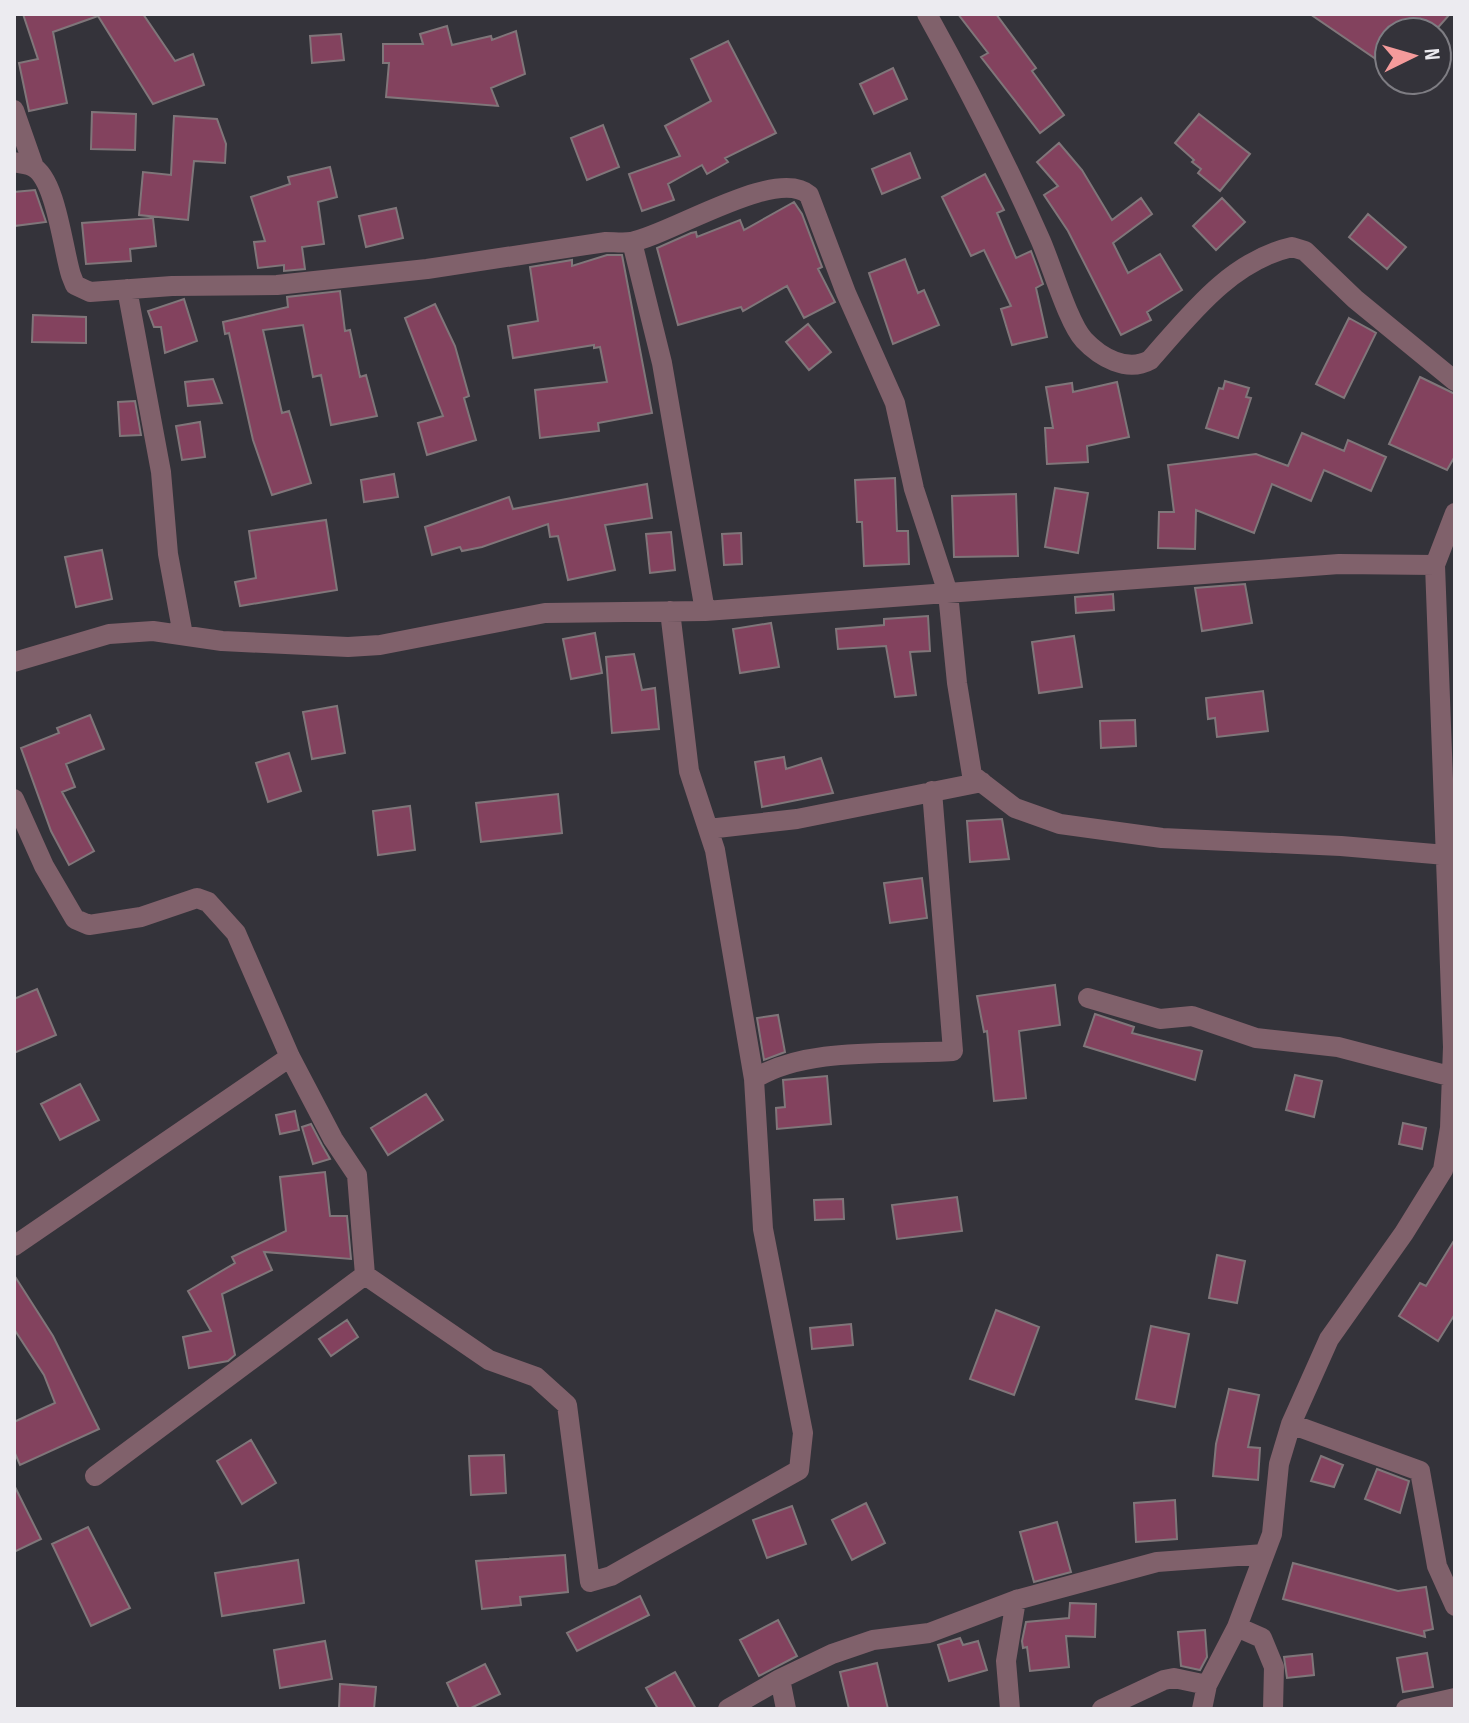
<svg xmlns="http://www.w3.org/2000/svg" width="1469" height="1723" viewBox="0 0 1469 1723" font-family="'Sofia Sans Condensed',sans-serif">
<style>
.building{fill:#83425e;stroke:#80767a;stroke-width:2}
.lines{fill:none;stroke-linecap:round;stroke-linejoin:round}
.minor{stroke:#80616b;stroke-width:20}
</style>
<rect width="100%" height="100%" fill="#34333a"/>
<!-- building -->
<path class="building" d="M23,14H143L175,61L193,54L204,85L153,104L98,16L53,32L67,103L29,111L19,63L38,59Z
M958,14H996L1036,68L1032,71L1064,115L1040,133L981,57L988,53Z
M1310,14H1450L1434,32H1389V68Z
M447,26L452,45L491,36L492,40L516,31L525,74L491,88L498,106L386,97L389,63H383V44H423L420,34Z
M341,34L344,60L312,63L310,36Z
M728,41L776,133L725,158L728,162L707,174L702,165L668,184L674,200L642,211L629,174L680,156L665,126L711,101L691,59Z
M893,68L907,99L874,114L860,84Z
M92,112L136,114L135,150L91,149Z
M1199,114L1250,154L1220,191L1198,173L1201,169L1192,162L1194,160L1175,143Z
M174,116L217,119L226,144L225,163L194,161L188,220L139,215L143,172L171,175Z
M603,125L619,167L587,180L571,138Z
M1059,143L1082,170L1112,220L1141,198L1152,214L1113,243L1128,273L1160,254L1182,290L1147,312L1151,320L1121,335L1068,231L1044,195L1058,186L1037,162Z
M910,153L920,178L882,194L872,169Z
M330,167L337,197L318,202L324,244L302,247L305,269L284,271V265L258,268L254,242L265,241L251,197L290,184L288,177Z
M985,174L1004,210L997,213L1016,258L1031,251L1037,267L1043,284L1036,288L1047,337L1012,345L1001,309L1011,306L984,250L971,256L942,197Z
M35,190L46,222L14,226V192Z
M1222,198L1245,222L1216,250L1193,226Z
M794,202L802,214L822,267L818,269L835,302L804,318L787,286L743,311L741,307L678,325L657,248L691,233L696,232L697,237L740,220L744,230Z
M396,208L403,238L366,247L359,216Z
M1368,214L1406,247L1387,269L1349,237Z
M153,218L156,246L130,249L131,261L86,264L82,223Z
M607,255H622L652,413L598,423L599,431L540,438L535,390L607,382L600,347L594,348V345L513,358L508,326L538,321L530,267L572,260V266Z
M905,259L918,293L924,290L939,325L893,344L869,273Z
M340,291L345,331L350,330L360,377L366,375L377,416L331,425L321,375L313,377L303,325L263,330L282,413L289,411L311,483L272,495L253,440L229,333L225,334L223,322L288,307L287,297Z
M184,299L197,341L165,353L161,327H154L148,311Z
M435,304L455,346L469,396L464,398L476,440L427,455L418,423L443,416L405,318Z
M33,315L86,317V343L32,342Z
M1349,318L1376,333L1344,398L1316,384Z
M808,324L831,352L809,370L786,342Z
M1420,377L1455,394V456L1447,470L1389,444Z
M213,379L222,403L188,406L185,382Z
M1225,381L1249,388L1246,397L1251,398L1238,438L1206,428L1219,388L1223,389Z
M1117,382L1129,437L1087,446L1088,462L1047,464L1045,428H1053L1046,387L1072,383L1073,392Z
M135,401L141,435L120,436L118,402Z
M200,422L205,457L182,460L176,426Z
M1302,433L1344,451L1348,440L1386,457L1371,491L1324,470L1311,501L1272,484L1254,533L1196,510L1195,549L1158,548L1159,512H1174L1168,465L1256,454L1288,466Z
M394,474L398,497L364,502L361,480Z
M895,478L897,531H908L909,564L864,566L862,522H857L855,480Z
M647,484L652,518L605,525L615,570L568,580L558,536L550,537L548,524L482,547L462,551L460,547L432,555L425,527L509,497L513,509Z
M1055,488L1088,493L1078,553L1045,547Z
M1016,494L1018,556L954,557L952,496Z
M326,520L337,590L240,606L235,582L256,578L249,531Z
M671,532L675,570L650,573L646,534Z
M741,533L742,564L724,565L722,534Z
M102,550L112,599L76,607L65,557Z
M1245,584L1252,623L1202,631L1195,588Z
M1113,594L1114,610L1076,613L1075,597Z
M928,616L930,651L910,652L916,695L895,697L886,646L838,649L836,629L884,625V619Z
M771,623L779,667L740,673L733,629Z
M595,633L602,673L571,679L563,639Z
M1074,636L1082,687L1039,693L1032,642Z
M634,654L642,690L655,688L659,729L612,733L606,657Z
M1263,691L1268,731L1217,737L1215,718L1208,719L1206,698Z
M337,706L345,753L312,759L303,712Z
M90,715L104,749L66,764L75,787L62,792L94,851L69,865L51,831L21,748L59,733L57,728Z
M1135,720L1136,746L1101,748L1100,721Z
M289,753L301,791L268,802L256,763Z
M784,757L786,769L821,758L833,793L762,807L755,762Z
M558,794L562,833L481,842L476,803Z
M410,806L415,850L378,855L373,811Z
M1002,819L1009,859L970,862L967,821Z
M922,878L927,918L890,923L884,883Z
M1055,985L1060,1025L1019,1031L1026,1098L994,1101L987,1031L984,1032L977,996Z
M37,989L56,1035L14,1053V999Z
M1095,1014L1134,1027L1132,1033L1202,1051L1195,1080L1084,1046Z
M778,1015L785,1052L764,1060L757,1018Z
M1295,1075L1322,1081L1314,1117L1286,1110Z
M827,1076L831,1124L777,1129L776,1108L785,1107L783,1080Z
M80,1084L99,1120L60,1140L41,1104Z
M426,1094L443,1120L388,1155L371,1128Z
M295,1111L299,1130L280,1134L276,1115Z
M1403,1123L1426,1128L1422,1149L1399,1144Z
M311,1124L322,1145L330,1159L313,1164L302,1127Z
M325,1172L330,1216H347L351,1259L264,1252L272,1270L222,1294L235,1355L228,1361L189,1368L183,1337L211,1331L188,1291L235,1263L232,1257L286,1231L280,1177Z
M957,1197L962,1231L897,1239L892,1205Z
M843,1199L844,1219L815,1220L814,1200Z
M1455,1239V1314L1438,1341L1399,1316L1420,1283L1426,1286Z
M1217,1255L1245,1261L1237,1303L1209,1298Z
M14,1275L53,1336L99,1429L20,1465L14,1451V1422L55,1403L44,1375L14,1329Z
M996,1310L1039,1327L1014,1395L970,1379Z
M347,1320L358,1337L331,1356L319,1339Z
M851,1324L853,1345L812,1349L810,1328Z
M1151,1326L1189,1334L1175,1407L1136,1399Z
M1229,1389L1259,1395L1248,1447L1260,1448L1258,1480L1213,1476L1216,1444Z
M251,1440L276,1483L242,1504L217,1461Z
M504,1455L506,1493L471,1495L469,1456Z
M1321,1456L1343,1465L1334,1487L1311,1481Z
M1377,1469L1409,1481L1400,1513L1365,1499Z
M14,1485L41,1539L14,1552Z
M1175,1500L1177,1539L1136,1542L1134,1503Z
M866,1503L885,1543L852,1560L832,1520Z
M792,1506L806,1544L767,1558L753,1520Z
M1057,1522L1071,1572L1034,1582L1020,1532Z
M88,1527L130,1608L91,1626L52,1544Z
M565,1555L568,1592L520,1597L521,1605L482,1609L476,1561Z
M298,1560L304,1603L222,1616L215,1573Z
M1293,1563L1398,1591L1426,1587L1433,1629L1424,1631L1425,1637L1283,1599Z
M640,1596L649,1615L577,1651L567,1633Z
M1070,1603L1096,1604L1095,1637L1066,1636L1069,1667L1030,1671L1027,1647L1023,1648L1022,1641L1026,1622L1069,1618Z
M778,1620L797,1656L759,1676L740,1640Z
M1205,1630L1207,1657L1200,1670L1181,1666L1178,1632Z
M960,1638L963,1645L978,1641L987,1670L949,1681L938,1645Z
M325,1641L332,1679L280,1688L274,1650Z
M1427,1653L1433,1687L1403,1692L1397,1658Z
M1312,1654L1314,1675L1287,1678L1284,1657Z
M877,1663L888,1709H849L840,1672Z
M485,1664L500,1694L469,1709H459L447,1683Z
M675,1672L696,1709H658L646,1688Z
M340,1684L376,1687L374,1709H339Z"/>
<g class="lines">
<!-- minor -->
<path class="minor" d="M927,14C968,88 1006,162 1040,239C1051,263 1068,323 1084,340C1100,357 1127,373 1150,360C1189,316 1230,261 1292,247L1305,251L1355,299L1455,381
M14,110L34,167
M14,162C20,164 28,164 33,167C56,179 63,250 71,275L75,285L90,292L172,286L277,285L427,269L606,242C614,242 623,243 631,242C670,235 777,166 809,195L846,293L895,403L914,489L948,593L957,683L972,775L1015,808L1060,824L1162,838L1341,846L1446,855
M632,242L662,363L705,611
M127,289L161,472L168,554L183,635
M670,611L689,771L715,850L754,1079
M14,662L109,634L153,631L222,641L348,647L380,645L545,613L705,611L1339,564L1435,565
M14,799L44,866L75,919L89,925L141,917L197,898L208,902L236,933L290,1057L333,1139L357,1175L365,1275L489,1360L536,1377L567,1405L590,1582L611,1576L799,1470L803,1433L763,1229L754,1079C806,1046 892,1055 953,1051L932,791
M708,829L797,819L982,782
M1088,998L1160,1019L1192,1016L1256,1038L1338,1047L1453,1077
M14,1246L290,1057
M1291,1424L1420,1471L1437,1566L1455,1606
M95,1476L365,1275
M1237,1627L1262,1638L1274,1667L1273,1709
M780,1679L786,1709
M728,1709L780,1679L832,1654L873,1640L929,1633L1016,1600L1157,1562L1264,1554
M1010,1709L1006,1661L1016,1600
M1102,1709L1164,1680L1174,1678L1207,1685
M1202,1709L1207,1685L1237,1627L1272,1534L1279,1464L1291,1424L1329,1339L1404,1233L1443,1170L1450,1128L1453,1047L1435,565L1455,513
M1406,1709L1455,1698"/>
</g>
<!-- border -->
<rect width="1469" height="1723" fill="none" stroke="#ecebf0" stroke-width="32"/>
<!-- north arrow -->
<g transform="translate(1413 56) rotate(85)"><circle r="38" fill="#34333a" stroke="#7e7d83" stroke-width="2"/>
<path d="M0-6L14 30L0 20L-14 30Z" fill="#f59b9b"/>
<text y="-12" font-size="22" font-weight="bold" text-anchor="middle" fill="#ecebf0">N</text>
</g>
</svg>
